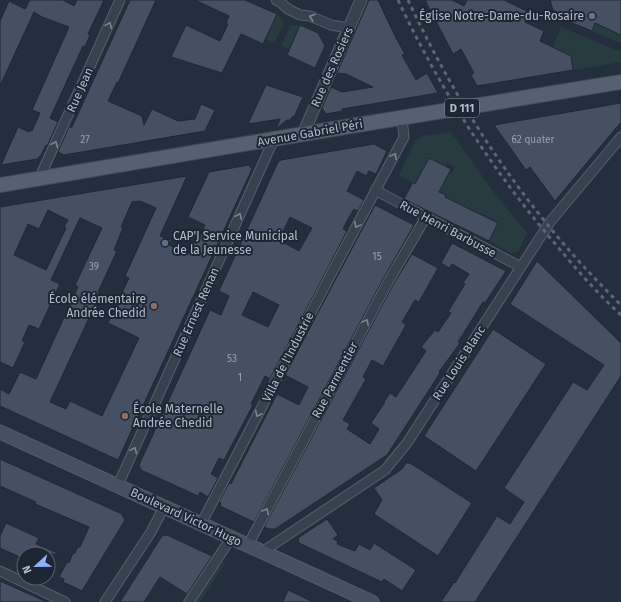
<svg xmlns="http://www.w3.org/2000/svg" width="621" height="602" viewBox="0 0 621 602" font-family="'Fira Sans',sans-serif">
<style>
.green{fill:#263c3f}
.building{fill:#455162;stroke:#1f2835;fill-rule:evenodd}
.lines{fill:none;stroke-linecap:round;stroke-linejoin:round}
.minor-casing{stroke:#565f6c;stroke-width:11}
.tertiary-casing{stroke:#565f6c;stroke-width:13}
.secondary-casing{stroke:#565f6c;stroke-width:15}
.primary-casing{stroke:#414a57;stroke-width:16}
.minor{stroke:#38414e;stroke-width:9}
.tertiary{stroke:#38414e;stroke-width:11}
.secondary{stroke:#465061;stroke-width:13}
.primary{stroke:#56606e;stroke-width:14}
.rail{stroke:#5a6575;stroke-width:3;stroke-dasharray:4 4;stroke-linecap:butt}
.oneway{stroke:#7c8592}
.worship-dot{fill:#6b7280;stroke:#1d2633;stroke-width:1.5}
.service-dot{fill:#5c6f8a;stroke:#1d2633;stroke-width:1.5}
.education-dot{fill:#8d6e63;stroke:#1d2633;stroke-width:1.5}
.labels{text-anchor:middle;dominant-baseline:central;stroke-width:4;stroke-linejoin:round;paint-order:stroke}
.number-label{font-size:10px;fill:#98a1af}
.shield{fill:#1d2633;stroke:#878f9c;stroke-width:1}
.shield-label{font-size:11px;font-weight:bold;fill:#b4bcc9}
.poi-label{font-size:12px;fill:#b4bcc9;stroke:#1d2633;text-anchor:end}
.street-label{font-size:12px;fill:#b4bcc9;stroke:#1d2633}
</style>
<rect width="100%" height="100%" fill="#242f3e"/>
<!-- green -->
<path class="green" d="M277,14L284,23L274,43L266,39Z
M595,23L621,35V43L592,31Z
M300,25L289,49L281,46L290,26Z
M561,27L621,52V62L573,70L571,56L553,47Z
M451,132L495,194L527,233L518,252L511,253L489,241L498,222L445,197L446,195L439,192L450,172L452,173L455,167L447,163L445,166L429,158L415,184L399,175L415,141L422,136Z
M223,562L225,563L200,602H194L216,568L220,567Z"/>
<!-- building -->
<path class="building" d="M30,0H63L74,6L77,0H104L88,34L90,35L85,47L83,46L50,118L58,122L47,146L46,145L41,155L37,159L1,165L18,127L29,132L30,130L32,131L40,113L32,110L69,27L42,17L34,12L0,86V21L9,1L25,9Z
M130,0H156L118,83L117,82L108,101L142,116L144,125L152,109L178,121L195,119L201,104L215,110L205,131L64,155L58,152L69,127H72Z
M195,0H245L277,14L263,44L241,34L222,73L171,57L186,25L220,41L228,24L226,23L229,16Z
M369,0H378L396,38L405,54L402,55L416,80L427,73L438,93L342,109L343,111L326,114L322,108L331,87L342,92L373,87L346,74L337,73Z
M425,0H452L464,6L467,0H504L529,12L525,22L544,31L540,41L571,56L573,70L477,86L471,75L474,73L461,49L453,54Z
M550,0H621V35L595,23L592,31L570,22L572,19L553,10Z
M300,25L318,33L325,46L315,68L287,55Z
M266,85L303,97L295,115L291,118V120H287L276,129L280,119L248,124Z
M621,103V122L555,201L530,167L526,170L494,125Z
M374,144L387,151L376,174L369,171L366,176L357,171L347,191L364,200L358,211L354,209L347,221L343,229L347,231L270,379L265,376L251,404L253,405L224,460L219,458L211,474L218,478L208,497L200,492L198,496L141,470L139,465L210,310L221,315L229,296L219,291L278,162L281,160ZM290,217L312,228L299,251L279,240ZM253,292L279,305L268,327L242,315Z
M429,158L451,169L439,192L446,195L445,197L498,223L489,241L404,199L413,182L415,184Z
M249,165L252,169L118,460L0,406V389L9,394L20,372L36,379L78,287L75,285L102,228L80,218L51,280L60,284L39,329L29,325L22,341L25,342L13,368L0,362V207L187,176L160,236L171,240L169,245L189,254L195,240L198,241L205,225L188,217L209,172ZM140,201L156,208L125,276L129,278L108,323L139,338L102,416L70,401L66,409L50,402L96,303L99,293L98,292L117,251L114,250L123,228L121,227L132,202ZM48,210L68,220L64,227L66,228L46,270L14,255L28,224L39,229Z
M375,205L414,225L383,279L254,522L220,506L221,503L219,502L229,483L231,484L277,394L299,405L308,387L285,375Z
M452,243L506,271L485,303L483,302L458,342L460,343L439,372L440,373L387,455L275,529H269L264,527L393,285L412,254L438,268L419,302L415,300L402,322L406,325L383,366L372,360L363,377L366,379L343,420L350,424L347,429L370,444L379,429L371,423L385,402H384L390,393L396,397L426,351L421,347L435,330L438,332L451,313L448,312L465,284L463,283L469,274L452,264L449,268L441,263Z
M537,261L621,343V376L475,602H441L454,582L455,583L497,516L510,524L524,502L504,488L573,382L587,390L604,365L510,304Z
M493,329L546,364L476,471L424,436Z
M0,459L122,514L125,520L82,591L63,582L64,579L59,577L67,562L69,563L73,553H75L78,547H80L89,527L35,504L36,502L0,486Z
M406,463H410L472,503L438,556L374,514L382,500L374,488L402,469Z
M327,519L338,535L333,539L338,541L337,544L355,551L359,544L370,550L374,543L416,570L402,591L384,579L382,582L299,543L298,538Z
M6,523L39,538L36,544L60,554H24V559L0,548V536Z
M167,535L212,556L187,594L160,577L144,602H120L162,536Z
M0,581L47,602H0Z
M288,590L313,602H283Z"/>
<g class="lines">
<!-- minor casing -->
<g class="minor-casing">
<path id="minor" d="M276,0L280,2L288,9L300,15L310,16L331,25L349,28
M39,179L120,0
M375,190L521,267
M118,485L274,139
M201,524L330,276L404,137L402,118
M248,545L388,282L426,217
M262,552L385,470L407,443L550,222L621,137
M0,571L65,602
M105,602L151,532L164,507
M189,602L231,538"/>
</g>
<!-- tertiary casing -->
<g class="tertiary-casing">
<path id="tertiary" d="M303,134L361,0"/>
</g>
<!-- secondary casing -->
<g class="secondary-casing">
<path id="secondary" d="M0,432L372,602"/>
</g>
<!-- primary casing -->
<g class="primary-casing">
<path id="primary" d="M0,185L357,125L621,82"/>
</g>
<!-- minor -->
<use href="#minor" class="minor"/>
<!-- tertiary -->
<use href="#tertiary" class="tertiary"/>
<!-- secondary -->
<use href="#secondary" class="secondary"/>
<!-- primary -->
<use href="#primary" class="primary"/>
<!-- rail -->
<path class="rail" d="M398,0C441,91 492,170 557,246C577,270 598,294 621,315
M408,0C462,115 530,216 621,305"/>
</g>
<!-- one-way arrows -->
<defs><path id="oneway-chevron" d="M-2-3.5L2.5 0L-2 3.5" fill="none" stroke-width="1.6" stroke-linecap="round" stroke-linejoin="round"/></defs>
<g class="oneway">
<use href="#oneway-chevron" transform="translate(312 17) rotate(-162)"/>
<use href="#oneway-chevron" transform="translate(109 25) rotate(-66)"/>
<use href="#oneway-chevron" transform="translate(55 144) rotate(-66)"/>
<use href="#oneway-chevron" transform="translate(394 156) rotate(-62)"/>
<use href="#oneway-chevron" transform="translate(239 216) rotate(-66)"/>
<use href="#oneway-chevron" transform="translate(357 225) rotate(118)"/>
<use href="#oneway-chevron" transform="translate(366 322) rotate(-62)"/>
<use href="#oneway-chevron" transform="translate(258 414) rotate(117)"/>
<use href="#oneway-chevron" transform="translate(134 450) rotate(-66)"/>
<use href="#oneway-chevron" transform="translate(266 511) rotate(-62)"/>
</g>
<!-- markers -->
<circle class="worship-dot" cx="592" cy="16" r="4"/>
<circle class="service-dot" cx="165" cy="243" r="4"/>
<g class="education-dot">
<circle cx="154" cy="306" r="4"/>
<circle cx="125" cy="416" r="4"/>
</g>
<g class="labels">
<!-- number labels -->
<g class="number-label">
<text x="85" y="140">27</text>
<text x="533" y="140">62 quater</text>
<text x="377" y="257">15</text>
<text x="94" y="267">39</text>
<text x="232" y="359">53</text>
<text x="240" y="378">1</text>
</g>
<!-- shield labels -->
<rect class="shield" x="445" y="99" width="34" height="18" rx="3"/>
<g class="shield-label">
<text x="462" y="108">D 111</text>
</g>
<!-- poi labels -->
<g class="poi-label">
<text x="584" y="16">Église Notre-Dame-du-Rosaire</text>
<text x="173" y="236" text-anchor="start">CAP'J Service Municipal<tspan x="173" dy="14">de la Jeunesse</tspan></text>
<text x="146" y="299">École élémentaire<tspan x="146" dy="14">Andrée Chedid</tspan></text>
<text x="133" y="409" text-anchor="start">École Maternelle<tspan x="133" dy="14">Andrée Chedid</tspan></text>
</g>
<!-- street labels -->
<g class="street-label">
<text transform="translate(332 67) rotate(-66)">Rue des Rosiers</text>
<text transform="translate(80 90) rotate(-66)">Rue Jean</text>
<text transform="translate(310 133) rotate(-10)">Avenue Gabriel Péri</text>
<text transform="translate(448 229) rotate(28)">Rue Henri Barbusse</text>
<text transform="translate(196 312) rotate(-66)">Rue Ernest Renan</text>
<text transform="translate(288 357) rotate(-63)">Villa de l'Industrie</text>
<text transform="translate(459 363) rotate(-57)">Rue Louis Blanc</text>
<text transform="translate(335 380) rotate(-62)">Rue Parmentier</text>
<text transform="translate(186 517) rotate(25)">Boulevard Victor Hugo</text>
</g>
</g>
<!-- north arrow -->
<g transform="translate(36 566) rotate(248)"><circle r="19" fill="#1d2633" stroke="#59626f"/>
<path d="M0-3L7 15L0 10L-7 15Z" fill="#8ab4f8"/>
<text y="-6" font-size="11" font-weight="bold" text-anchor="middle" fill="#b4bcc9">N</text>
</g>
</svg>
